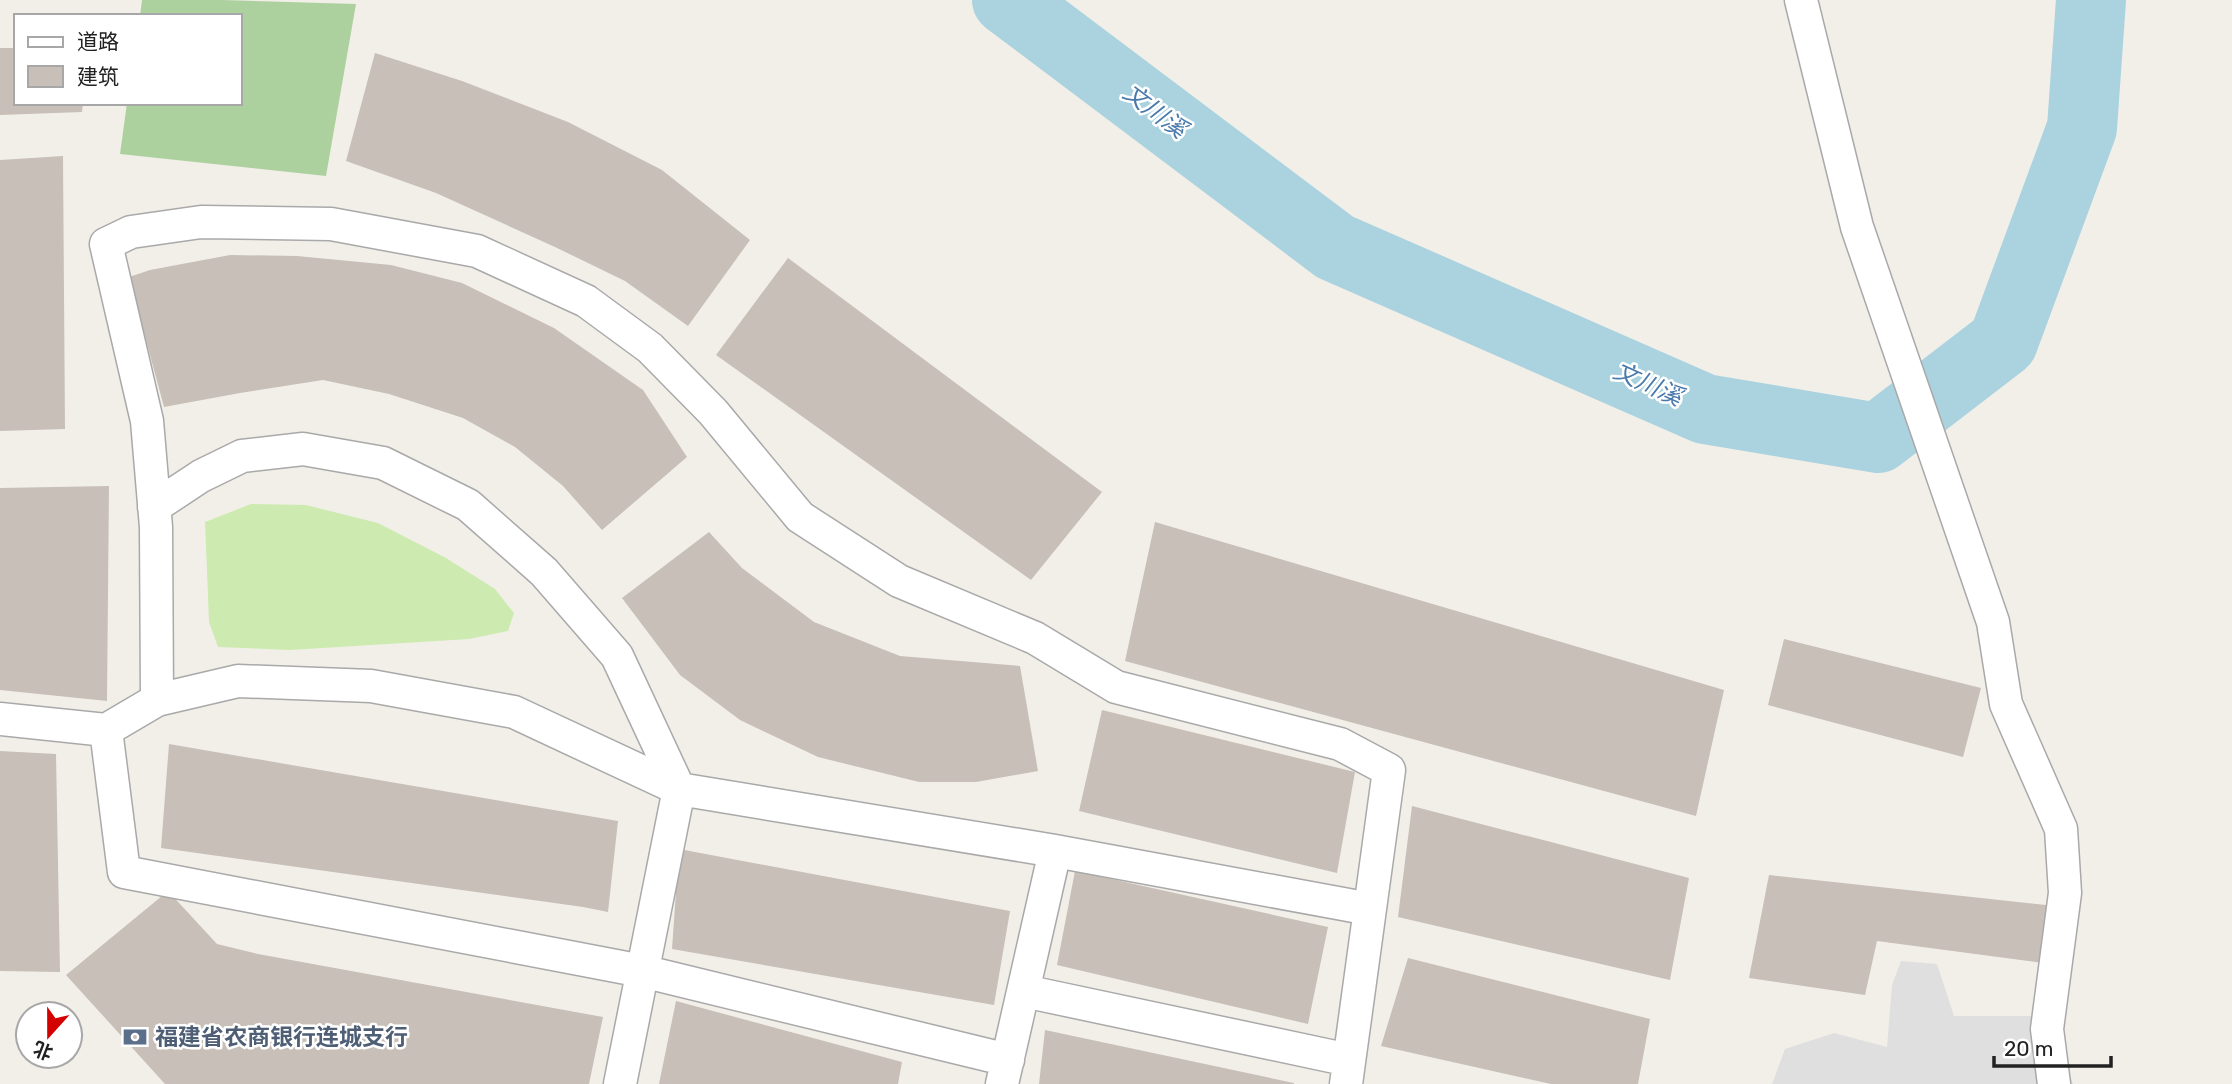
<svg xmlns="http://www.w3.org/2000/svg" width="2232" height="1084" viewBox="0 0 2232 1084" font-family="Rubik,'Noto Sans SC',sans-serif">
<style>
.residential{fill:#e0dfdf}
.grass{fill:#cdebb0}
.forest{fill:#add19e}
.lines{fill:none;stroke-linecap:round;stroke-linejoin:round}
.river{stroke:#aad3df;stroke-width:70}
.building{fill:#c7bfb8}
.minor-casing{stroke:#a9a9a9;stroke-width:35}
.minor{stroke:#fff;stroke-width:32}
.labels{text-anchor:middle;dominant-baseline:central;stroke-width:5;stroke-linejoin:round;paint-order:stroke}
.service-label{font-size:23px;font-weight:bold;fill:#4e5e75;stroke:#fff;text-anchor:start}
.water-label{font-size:24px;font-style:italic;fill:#4a7aab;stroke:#fff}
</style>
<rect width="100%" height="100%" fill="#f2efe9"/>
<!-- residential -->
<path class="residential" d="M1901,961L1937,964L1954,1016H2049L2073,1084H1772L1785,1049L1834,1033L1887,1047L1892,985Z"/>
<!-- grass -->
<path class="grass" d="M251,504L306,505L378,523L446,558L495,589L514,613L508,631L469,639L290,650L218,647L209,622L205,522Z"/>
<!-- forest -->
<path class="forest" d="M142,0H223L356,4L326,176L120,154L127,103H240V16H140Z"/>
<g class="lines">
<!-- river -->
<path class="river" d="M1007,0L1335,247L1705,409L1878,438L2003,342L2082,128L2091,0"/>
</g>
<!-- building -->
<path class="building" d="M0,48H16V103H83L82,112L0,115Z
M375,53L462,81L568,122L662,170L750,240L688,326L625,281L555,247L436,193L346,161Z
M63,156L65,429L0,431V160Z
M230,255L297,256L391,265L462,283L554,328L643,390L687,457L602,530L563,486L515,447L463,418L389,394L323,380L240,393L164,407L129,277L150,270Z
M788,258L1102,492L1031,580L716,355Z
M109,486L107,701L0,690V488Z
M1155,522L1724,690L1696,816L1125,661Z
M709,532L742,568L814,622L900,656L1020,666L1038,771L976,782H919L818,757L740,720L680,675L622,598Z
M1784,639L1981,688L1963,757L1768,705Z
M1102,710L1355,772L1337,873L1079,811Z
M169,744L618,821L608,912L583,907L161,848Z
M0,751L56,754L60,972L0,971Z
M1412,806L1689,878L1670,980L1398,917Z
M679,849L1010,911L994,1005L672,949Z
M1075,871L1328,927L1308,1024L1057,965Z
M1769,875L2073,908L2059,965L1877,941L1865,995L1749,978Z
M168,891L217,944L258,954L603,1017L589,1084H165L66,975Z
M1408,958L1650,1019L1638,1084H1551L1381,1046Z
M676,1001L902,1062L898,1084H659Z
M1045,1030L1294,1083V1084H1039Z"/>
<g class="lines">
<!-- minor casing -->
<g class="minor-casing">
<path id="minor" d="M1801,0L1857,227L1993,622L2006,704L2061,829L2065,893L2047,1029L2054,1084
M154,507L201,476L242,456L303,449L383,463L468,505L544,572L617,656L679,789L1055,851L1370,909
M157,700L156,527L147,421L106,244L131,232L201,222L331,224L477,251L586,301L650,348L713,412L800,517L899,581L1035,638L1116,687L1340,744L1389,770L1346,1084
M0,719L106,730L157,700L238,681L371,686L514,712L679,789L620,1084
M106,730L124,872L642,971L1008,1060
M1024,991L1349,1060
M1002,1084L1055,851"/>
</g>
<!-- minor -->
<use href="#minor" class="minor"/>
</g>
<!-- icons -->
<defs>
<g id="bank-bare" transform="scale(1.89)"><path d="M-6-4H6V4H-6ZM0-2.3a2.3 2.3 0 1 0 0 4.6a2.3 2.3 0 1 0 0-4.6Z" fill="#5c6f8a" stroke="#fff" stroke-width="2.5" paint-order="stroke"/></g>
</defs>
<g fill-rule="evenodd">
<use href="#bank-bare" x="135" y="1037"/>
</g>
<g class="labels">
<!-- service labels -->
<g class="service-label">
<text x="155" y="1037">福建省农商银行连城支行</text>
</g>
<!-- water labels -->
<g class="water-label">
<text transform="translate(1155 111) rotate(37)">文川溪</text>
<text transform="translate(1648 384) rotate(24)">文川溪</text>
</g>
</g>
<!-- legend -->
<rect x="14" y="14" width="228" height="91" fill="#ffffff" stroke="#a7a7a7" stroke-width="2"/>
<rect x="28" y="37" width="35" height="10" fill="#ffffff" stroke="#a7a7a7" stroke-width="2"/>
<text x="77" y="49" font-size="21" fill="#222222">道路</text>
<rect x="28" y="66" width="35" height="21" fill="#c7bfb8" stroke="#a7a7a7" stroke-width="2"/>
<text x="77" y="84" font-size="21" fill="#222222">建筑</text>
<!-- north arrow -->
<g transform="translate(49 1035) rotate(201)"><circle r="33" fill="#ffffff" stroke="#a7a7a7" stroke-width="2"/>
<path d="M0-5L12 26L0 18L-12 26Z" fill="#d40000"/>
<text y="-10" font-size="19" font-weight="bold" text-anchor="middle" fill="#222222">北</text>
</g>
<!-- scale -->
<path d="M1994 1056v10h117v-10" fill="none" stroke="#222222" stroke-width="3.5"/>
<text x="2004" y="1056" font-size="21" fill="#222222" stroke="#ffffff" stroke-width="5" paint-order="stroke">20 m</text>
</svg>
